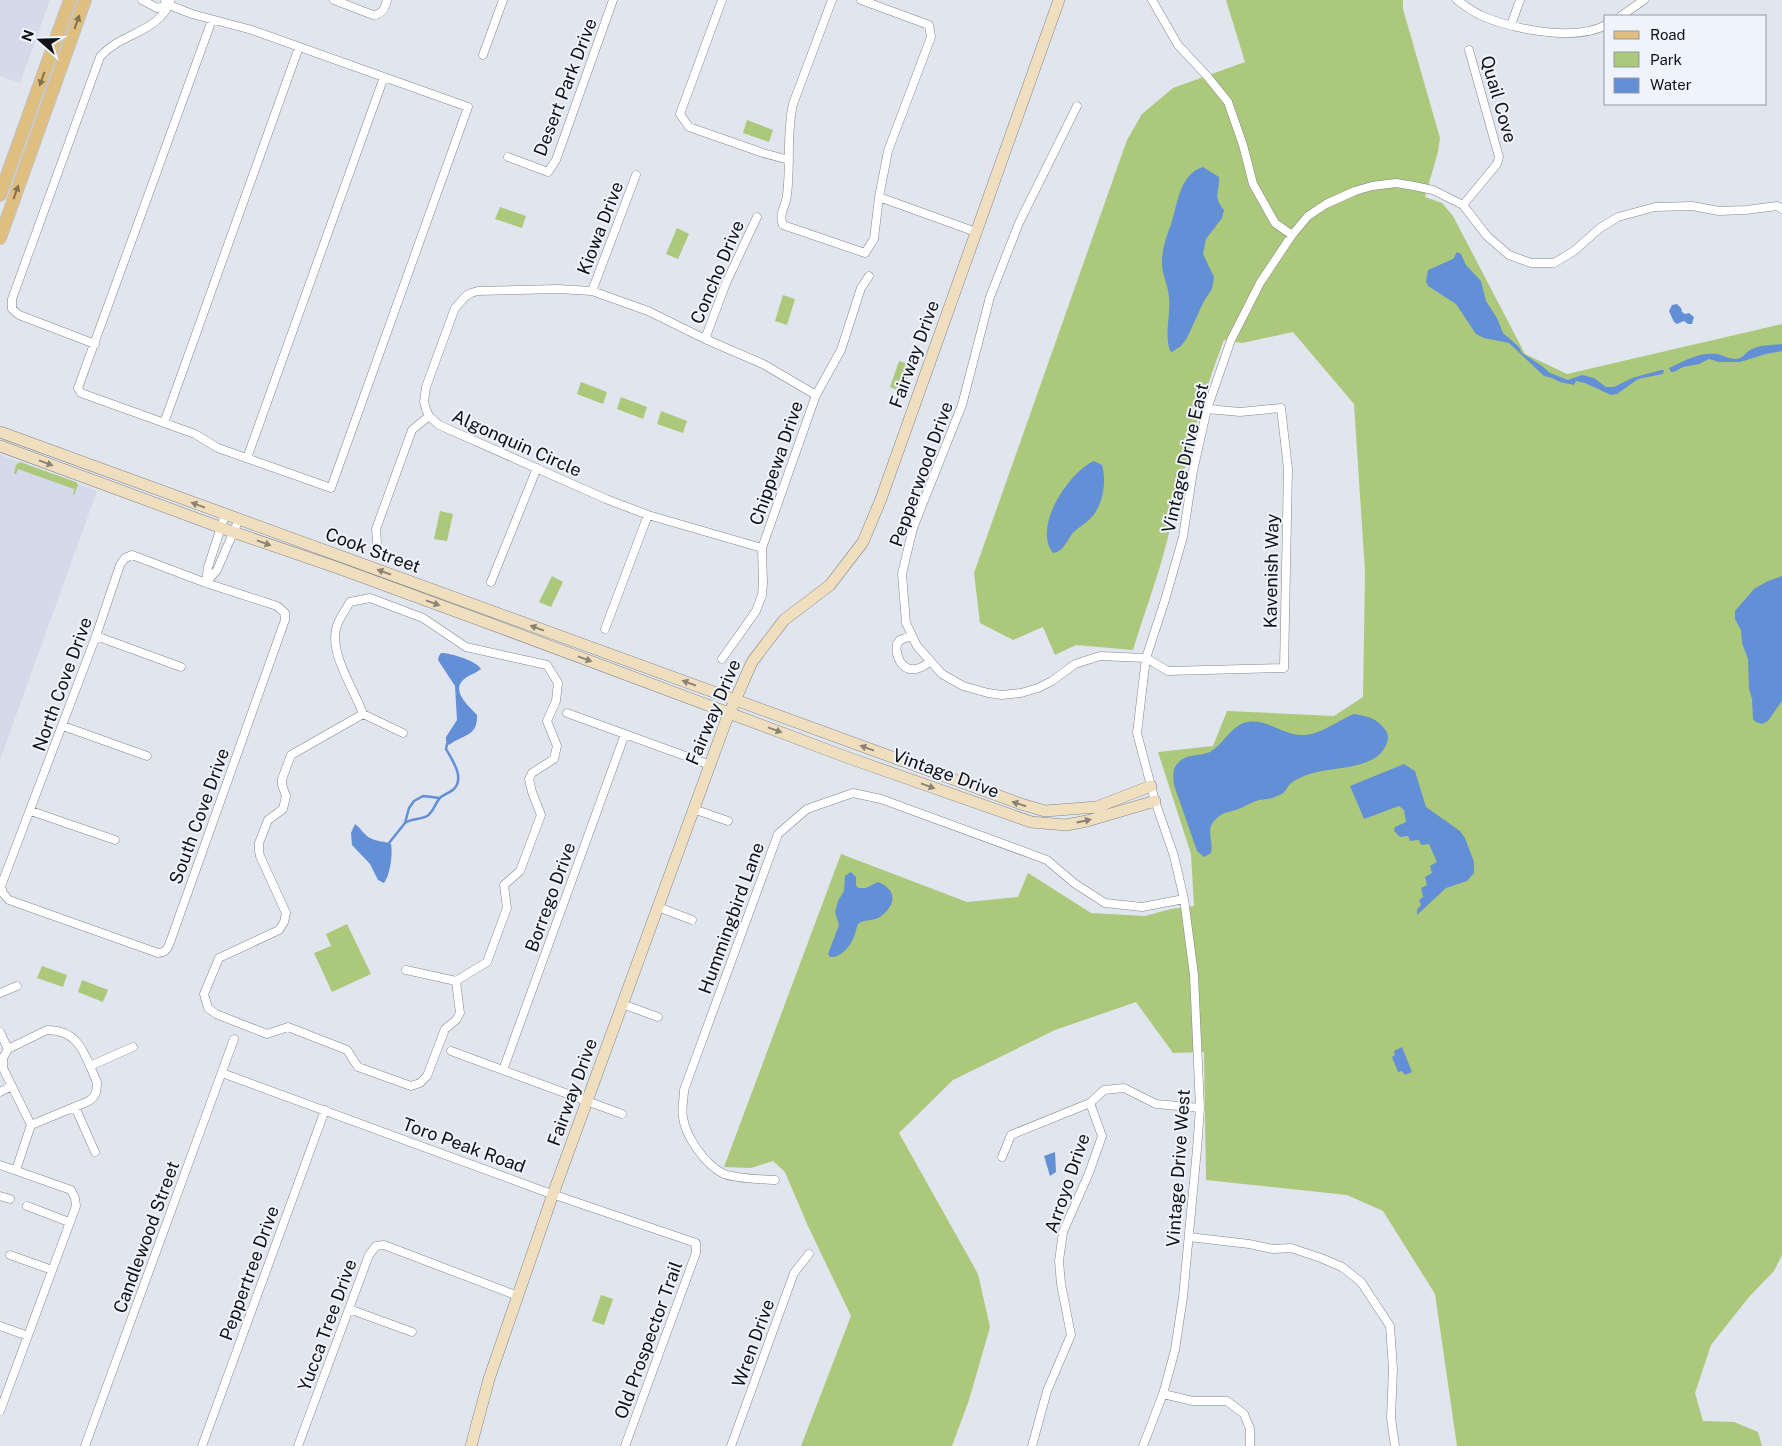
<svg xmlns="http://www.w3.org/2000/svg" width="1782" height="1446" viewBox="0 0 1782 1446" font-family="'Public Sans',sans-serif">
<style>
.built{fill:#d4daea}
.green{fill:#acc87b}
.water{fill:#638fd6}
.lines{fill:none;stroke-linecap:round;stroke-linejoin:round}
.stream{stroke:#638fd6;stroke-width:2.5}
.street-casing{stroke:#82868e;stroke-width:9}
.secondary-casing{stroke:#82868e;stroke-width:12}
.primary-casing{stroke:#c1c1c2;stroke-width:14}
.street{stroke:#fff;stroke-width:8}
.secondary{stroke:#efdfbf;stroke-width:11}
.primary{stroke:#dfbf80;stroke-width:12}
.oneway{fill:#82714f}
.oneway2{fill:#8b8272}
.labels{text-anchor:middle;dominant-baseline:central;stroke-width:4;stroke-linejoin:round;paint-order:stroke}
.street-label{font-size:18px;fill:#101114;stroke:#eff3fc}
</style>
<rect width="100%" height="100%" fill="#e1e5ee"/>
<!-- built -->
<path class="built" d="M0,0H50L20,83L0,76Z
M0,455L97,491L0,760Z"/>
<!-- green -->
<path class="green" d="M1226,0H1403V9L1440,138L1438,152L1425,197L1442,203L1453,216L1525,354L1567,374L1782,324V1255L1774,1271L1749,1297L1711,1345L1695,1393L1703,1421L1734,1422L1758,1432L1762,1446H1457L1435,1294L1383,1211L1347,1195L1206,1180L1204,1052L1173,1053L1136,1002L1055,1030L953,1080L899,1133L978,1274L990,1327L969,1400L952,1446H801L851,1316L807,1224L785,1172L773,1161L751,1168L724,1167L841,854L967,902L1018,897L1028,873L1091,913L1145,916L1171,909L1194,906L1191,854L1158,752L1213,746L1227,711L1334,716L1363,697L1365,572L1354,404L1293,332L1242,343L1224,340C1198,406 1184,473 1167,541C1158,577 1144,613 1133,650L1076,645L1055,655L1043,627L1013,640L980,623L974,573L1127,140L1142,114L1173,88L1245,62Z
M747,120L773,130L769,142L743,133Z
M500,207L526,216L522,228L495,219Z
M677,228L689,234L678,259L666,254Z
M783,295L795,299L787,325L775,321Z
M899,361L912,365L902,392L890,387Z
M581,382L607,392L603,404L577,394Z
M621,397L647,407L643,419L617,409Z
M661,411L687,421L683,433L657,424Z
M20,462L76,482L78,485L74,495H73L74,489L18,469L16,474H14L16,465Z
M440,511L453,514L447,541L434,539Z
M552,576L563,582L551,607L539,602Z
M347,924L371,974L332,992L314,953L331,946L326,934Z
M42,966L67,975L63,987L37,978Z
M82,980L108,990L103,1002L78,992Z
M601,1295L613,1299L604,1325L592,1321Z"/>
<!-- water -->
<path class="water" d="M1203,167L1219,177C1220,193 1212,195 1224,210L1222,218L1206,239L1203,254L1214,277L1212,289L1204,301L1187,338L1181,346L1172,352L1170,351C1164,332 1171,315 1169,297C1168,285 1162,275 1162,263C1162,247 1167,236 1172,221C1178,202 1180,174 1203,167Z
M1457,252L1461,254L1466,265L1481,281L1486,301L1497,318L1503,333L1519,347L1522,353L1542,366L1550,373L1568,380L1582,375L1594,378L1606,387H1614L1632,378L1661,370H1664L1663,374L1638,379L1617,394L1611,395L1585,383L1576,381L1574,385L1560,382L1552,378L1544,376L1509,343L1484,338L1476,334L1456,304L1428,286L1426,281L1428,270L1453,259Z
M1677,304L1681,308L1682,312L1685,314L1689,313L1694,317L1692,324H1688L1684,321L1677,324L1674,322L1669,311L1672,305Z
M1782,344V351L1766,354L1740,362H1719L1709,359L1699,364L1683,367L1674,372H1671L1669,368C1684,361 1699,352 1717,354C1723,355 1729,359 1736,359C1744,358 1745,352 1752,349C1760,345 1773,345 1782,344Z
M1094,461L1102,465C1107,482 1103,506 1090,519C1084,525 1077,528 1072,534C1067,541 1063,552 1053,553C1032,527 1069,472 1094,461Z
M1782,576V701L1768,721L1762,724L1756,722L1753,719L1752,699L1749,689L1748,659L1742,643L1741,630L1735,619V611L1754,589L1768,581Z
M441,653C451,653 477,661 481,669C476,673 472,674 467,677C448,689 468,705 477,715C478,737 463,734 449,745L446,742V737L457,720L455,686L438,660L439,656Z
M1354,714C1364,716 1374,717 1381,725C1388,732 1390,736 1386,745C1376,771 1329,766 1307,775C1303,776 1293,781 1290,784C1286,789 1285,794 1277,796C1271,799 1265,799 1259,800C1252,802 1247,805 1241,808C1233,812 1224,811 1217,818C1204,829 1214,840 1211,853L1204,857L1197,851L1174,785C1173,777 1172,769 1178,763C1187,753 1198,757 1210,752C1224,744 1232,724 1248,722C1267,719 1281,734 1300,735C1320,736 1336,721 1354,714Z
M1404,764L1415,771L1426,807L1460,831L1465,838L1474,862V873L1467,881L1446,888L1417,915V910L1421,905L1419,900L1423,897L1421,888L1427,885L1425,877L1432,873L1430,866L1437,862L1429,844L1421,845L1419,840L1410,841L1408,836L1400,837L1394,831L1395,827L1406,822L1404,810L1399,806L1364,819L1350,786Z
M355,824C361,828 364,835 370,838C377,842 385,841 391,844C393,855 390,875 384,883L378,880L370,864L352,845L351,833Z
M851,872L856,877V885L858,888H866L878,882C898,890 896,905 880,917C874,921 861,920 858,924C856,929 855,935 853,939C849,948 840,958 830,957L828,954L839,925L835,912L838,901L844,891L845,876Z
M1402,1047L1412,1072L1405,1075L1402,1071L1398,1072L1392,1057L1395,1055L1394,1051Z
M1055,1152L1056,1172L1050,1176L1044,1156Z"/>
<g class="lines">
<!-- stream -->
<path class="stream" d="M405,823C412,818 420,820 427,816C434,812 435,802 441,797C445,794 451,792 454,789C465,777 452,760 446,749L447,744
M389,843L405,823L409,808L414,801L423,796L440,798"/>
<!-- street casing -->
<g class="street-casing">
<path id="street" d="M142,0L157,8L169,5
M165,0L169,5L192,14L252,30L468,107L331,488L218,448L195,434L81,393L78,388L212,20
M334,0L373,15C382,15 385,8 387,0
M722,0L680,114L689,127L763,153L789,160
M832,0L793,104C786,134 791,165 787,195C786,207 778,213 783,225L865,253L874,239L879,197L888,151L931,37L929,25L861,0
M1152,0L1178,45L1207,76L1228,102L1243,145L1253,184L1275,223L1292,235
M1457,0C1464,5 1472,11 1480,15C1511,29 1575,42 1606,25
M1621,16L1644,0
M1511,25L1520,0
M483,55L503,0
M1077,106L1019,223L990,297L962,405L913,528L902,574L906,623L917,646L942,674L963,686L988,693L1002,695L1021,693L1038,688L1052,681L1075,664L1100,656L1146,658L1168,671L1284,668L1288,469L1281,408L1240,412L1207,409
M508,157L548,172L556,160L613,0
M879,197L976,232
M1463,205L1497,164L1499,157L1469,50
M592,291L636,175
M705,339L726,283L757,217
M95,344L19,315L12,309V299L100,57C120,33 158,33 170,2
M164,423L299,47
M247,458L384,77
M377,542L376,529L412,430L429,416
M762,548L648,515L606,499L439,425L429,416L426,409L424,402L426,387L455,308L466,296L471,293L478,291L558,289L592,291L648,311L705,339L763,364L816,395
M132,555L206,583L277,606L285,613V620L169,945C166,951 165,952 158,953L9,900L3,893L1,886L96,636L120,565L125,558Z
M491,582L537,468
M206,583L217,570L239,519
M206,583L208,567L225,515
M370,598L423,618L466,647L547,665L558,683L556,701L547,721L557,746L554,759L532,773L529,779L532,792L541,815L520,871L504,885L507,908L487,962L456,981L460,1013L456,1020L445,1029L427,1076L420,1083L411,1086L358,1067L347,1050L288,1027L267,1034L216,1014L208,1008L204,994L219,958L279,930L284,922L286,913L260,856L259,851V843L268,820L283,809L286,796L282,785V779L291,755L363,714C354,688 326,650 338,623C341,616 346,609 350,602Z
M605,629L648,515
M96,636L181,667
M911,636L900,640L897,644C895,655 901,671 915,669C920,669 925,665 930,662
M722,659L756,611L762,595L763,583L762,548L816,395L841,350L861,288L869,276
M567,713L710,765
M363,714L403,733
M63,726L147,756
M693,809L728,821
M31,811L115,840
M658,907L692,920
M406,970L456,981
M0,993L17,986
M622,1004L658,1017
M47,1030C81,1030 85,1057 97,1082C97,1091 96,1096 89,1101L31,1125L3,1068V1058L8,1049Z
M0,1032L8,1049
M451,1051L622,1114
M90,1066L133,1047
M503,1070L625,734
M222,1073L546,1192L696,1243V1253L625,1446
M0,1092L12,1086
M75,1107L95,1152
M1002,1157L1011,1135L1090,1103L1104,1090L1124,1088L1156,1104L1200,1108
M0,1165L71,1190L75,1198L76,1206L0,1411
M16,1170L31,1125
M775,1180C762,1179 733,1179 722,1173C705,1164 685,1136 683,1117C681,1109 684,1099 684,1090L778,834L807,809L853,793L881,799L1047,860L1074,883L1105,903L1142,907L1184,899
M0,1196L10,1199
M27,1206L69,1222
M1189,1237L1249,1244L1273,1249L1291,1248L1321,1258L1342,1267L1361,1282L1390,1326L1393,1369L1391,1418L1395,1446
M10,1255L52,1270
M349,1309L412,1332
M0,1326L28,1336
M1163,1394L1193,1401H1227L1244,1414L1250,1429V1445
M85,1446L234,1039
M202,1446L325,1110
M298,1446L369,1255L376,1246L384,1245L518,1296
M731,1446L794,1273L809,1254
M1032,1446L1047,1391L1071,1335L1061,1284L1059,1261L1063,1232L1089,1173L1102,1136L1090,1103
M1143,1446L1163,1394L1175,1350L1183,1297L1197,1149L1200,1108L1194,975L1184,899L1174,856L1155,801L1137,733L1146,658L1165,600L1183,537L1193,471L1207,409L1231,340L1260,283L1292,235L1308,216L1326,204L1355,191L1372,186L1396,183L1414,186L1433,190L1463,205L1487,236L1509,255L1531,263H1554L1574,251L1600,228L1618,217L1655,207L1692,206L1719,211L1746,210L1777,206L1782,209"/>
</g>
<!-- secondary casing -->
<g class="secondary-casing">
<path id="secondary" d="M0,432L1021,804L1045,811L1097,807L1151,786
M0,446L233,532L338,568L488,623L849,758L1031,822L1066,825L1087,821L1155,801
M471,1446L489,1379L553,1194L726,721L752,662L784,620L830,585L863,542L881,499L1059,0"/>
</g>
<!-- primary casing -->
<g class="primary-casing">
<path id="primary" d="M0,195L70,0
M0,238L85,0"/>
</g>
<!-- street -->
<use href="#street" class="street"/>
<!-- secondary -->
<use href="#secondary" class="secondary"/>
<!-- primary -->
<use href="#primary" class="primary"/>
</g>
<!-- one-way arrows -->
<defs><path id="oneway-solid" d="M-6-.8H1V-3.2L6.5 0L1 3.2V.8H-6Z" transform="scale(1.25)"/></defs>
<g class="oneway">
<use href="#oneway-solid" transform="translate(77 22) rotate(-70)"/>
<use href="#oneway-solid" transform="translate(42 79) rotate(110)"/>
<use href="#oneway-solid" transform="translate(16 192) rotate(-70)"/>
</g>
<g class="oneway2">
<use href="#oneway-solid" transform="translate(46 463) rotate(20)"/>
<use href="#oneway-solid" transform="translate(198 505) rotate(-160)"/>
<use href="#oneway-solid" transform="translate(264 543) rotate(20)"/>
<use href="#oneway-solid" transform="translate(384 572) rotate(-160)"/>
<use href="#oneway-solid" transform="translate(433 603) rotate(20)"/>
<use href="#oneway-solid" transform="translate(537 628) rotate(-160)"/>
<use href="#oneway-solid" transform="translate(585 659) rotate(20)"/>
<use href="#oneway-solid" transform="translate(689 683) rotate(-160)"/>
<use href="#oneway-solid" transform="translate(775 730) rotate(20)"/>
<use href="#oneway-solid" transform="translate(867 748) rotate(-160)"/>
<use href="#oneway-solid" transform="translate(928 786) rotate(20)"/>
<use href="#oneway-solid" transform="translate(1019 804) rotate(-162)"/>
<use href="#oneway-solid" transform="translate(1084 821) rotate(-12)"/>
</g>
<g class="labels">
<!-- street labels -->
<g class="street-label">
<text transform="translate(565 87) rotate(-69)">Desert Park Drive</text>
<text transform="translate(1499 99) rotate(74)">Quail Cove</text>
<text transform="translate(600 228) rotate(-69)">Kiowa Drive</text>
<text transform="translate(717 272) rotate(-67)">Concho Drive</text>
<text transform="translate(914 354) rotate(-70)">Fairway Drive</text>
<text transform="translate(517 443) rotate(24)">Algonquin Circle</text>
<text transform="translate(1185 458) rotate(-77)">Vintage Drive East</text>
<text transform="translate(776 463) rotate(-71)">Chippewa Drive</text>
<text transform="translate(921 474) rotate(-70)">Pepperwood Drive</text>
<text transform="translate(373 550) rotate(20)">Cook Street</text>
<text transform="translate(1271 571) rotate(-89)">Kavenish Way</text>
<text transform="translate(62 684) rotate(-70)">North Cove Drive</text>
<text transform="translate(713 712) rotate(-67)">Fairway Drive</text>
<text transform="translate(946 773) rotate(20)">Vintage Drive</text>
<text transform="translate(199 816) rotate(-70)">South Cove Drive</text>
<text transform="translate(550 897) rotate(-70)">Borrego Drive</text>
<text transform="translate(731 918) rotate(-70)">Hummingbird Lane</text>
<text transform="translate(572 1092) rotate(-70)">Fairway Drive</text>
<text transform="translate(464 1145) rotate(20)">Toro Peak Road</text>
<text transform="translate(1178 1168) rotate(-86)">Vintage Drive West</text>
<text transform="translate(1067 1183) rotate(-71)">Arroyo Drive</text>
<text transform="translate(146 1237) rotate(-70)">Candlewood Street</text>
<text transform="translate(249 1273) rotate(-70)">Peppertree Drive</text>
<text transform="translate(327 1325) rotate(-70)">Yucca Tree Drive</text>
<text transform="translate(648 1340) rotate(-70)">Old Prospector Trail</text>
<text transform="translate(753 1343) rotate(-70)">Wren Drive</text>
</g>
</g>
<!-- legend -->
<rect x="1604" y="15" width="162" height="90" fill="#eff3fc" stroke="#96999f"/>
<rect x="1614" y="31" width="25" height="8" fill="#dfbf80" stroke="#96999f"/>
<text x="1650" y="40" font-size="15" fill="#101114">Road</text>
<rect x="1614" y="52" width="25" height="15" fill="#acc87b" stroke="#96999f"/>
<text x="1650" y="65" font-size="15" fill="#101114">Park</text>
<rect x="1614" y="78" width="25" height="15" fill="#638fd6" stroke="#96999f"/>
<text x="1650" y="90" font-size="15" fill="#101114">Water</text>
<!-- north arrow -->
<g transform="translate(40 40) rotate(290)" stroke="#eff3fc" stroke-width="4" paint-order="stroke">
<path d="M0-4L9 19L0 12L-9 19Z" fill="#101114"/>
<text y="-8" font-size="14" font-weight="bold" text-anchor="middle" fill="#101114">N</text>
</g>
</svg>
